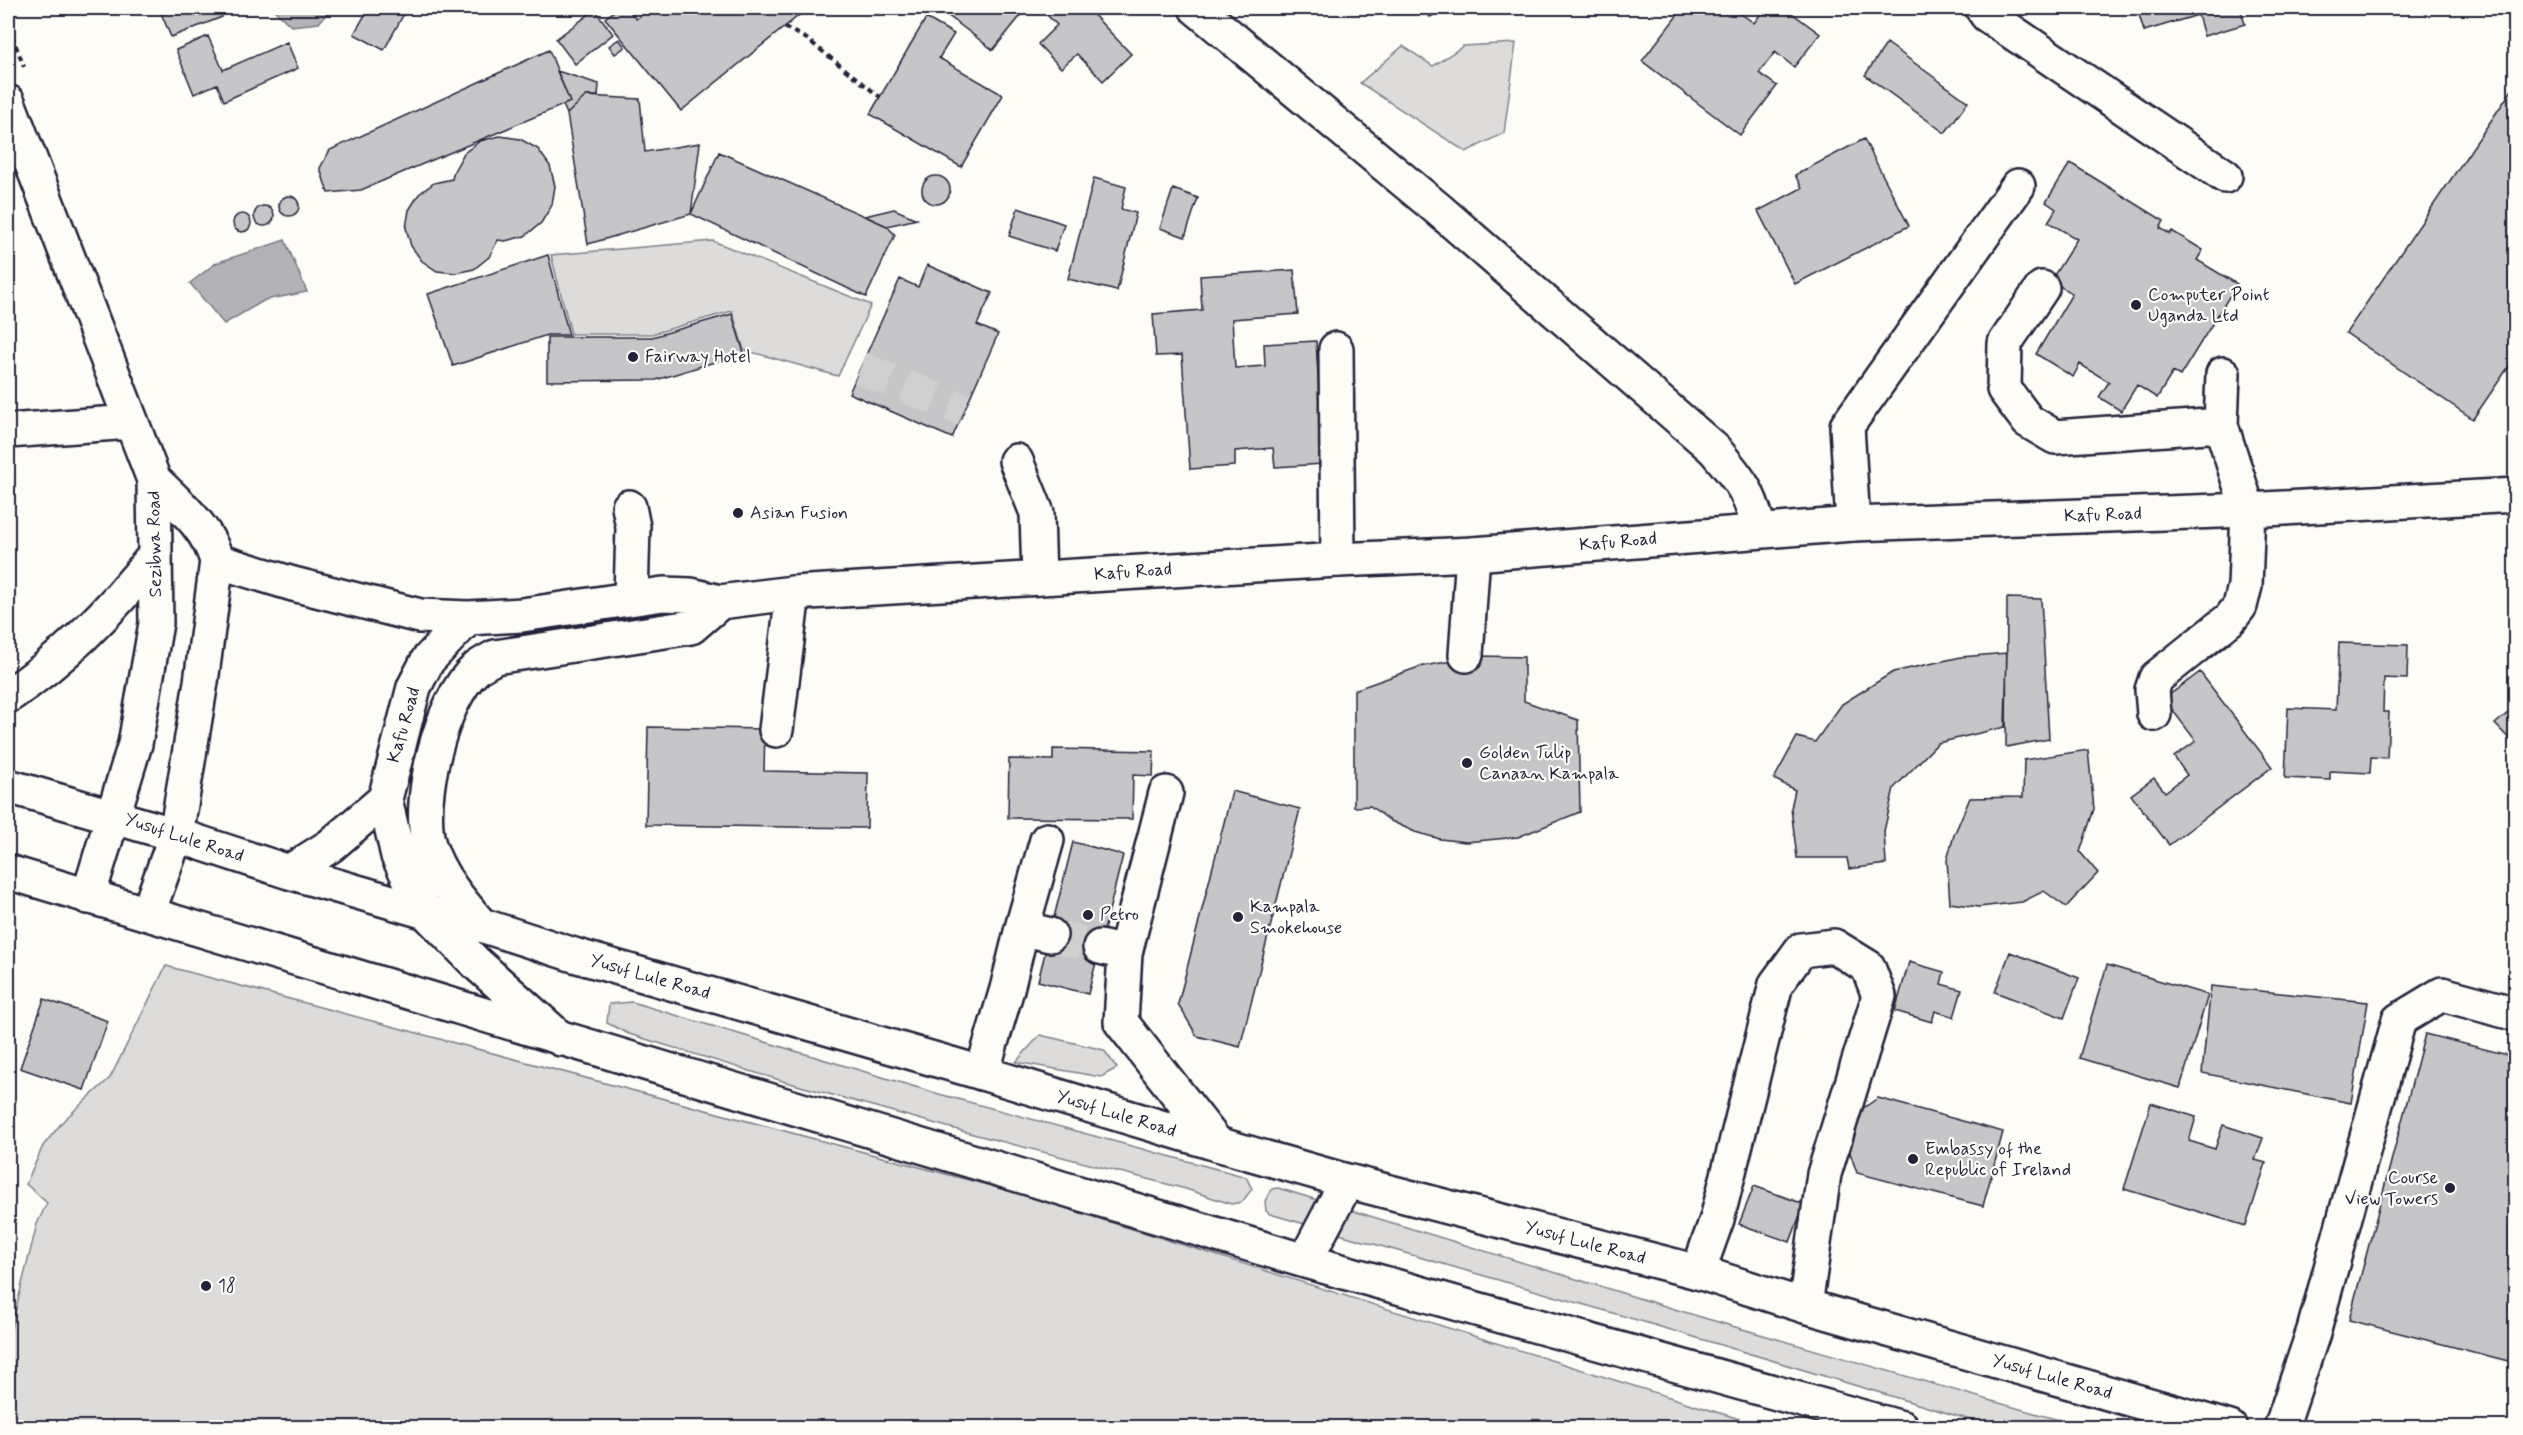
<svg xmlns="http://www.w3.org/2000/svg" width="2523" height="1435" viewBox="0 0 2523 1435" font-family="Mynerve,sans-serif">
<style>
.green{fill:#dddcdb;stroke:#807f8b;stroke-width:1.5}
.water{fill:#b2b2b7;stroke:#787885;stroke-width:1.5}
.building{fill:#c6c6c8;stroke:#22223b;stroke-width:1.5}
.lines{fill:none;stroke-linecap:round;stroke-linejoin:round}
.minor-tunnel{stroke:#d1d0d1;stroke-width:33;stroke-dasharray:33 16;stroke-linecap:butt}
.minor-casing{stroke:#22223b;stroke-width:38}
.major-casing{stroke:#22223b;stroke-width:38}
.path{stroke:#22223b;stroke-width:4;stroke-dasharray:6 4.5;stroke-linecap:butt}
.minor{stroke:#fdfcf7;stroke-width:33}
.major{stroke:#fdfcf7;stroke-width:33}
.poi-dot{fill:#22223b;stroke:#fdfcf7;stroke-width:2}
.labels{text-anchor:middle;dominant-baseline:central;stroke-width:4.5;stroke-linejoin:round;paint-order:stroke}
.poi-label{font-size:18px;fill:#22223b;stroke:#fdfcf7;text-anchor:start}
.street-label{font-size:18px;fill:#22223b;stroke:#fdfcf7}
</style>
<rect width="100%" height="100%" fill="#fdfcf7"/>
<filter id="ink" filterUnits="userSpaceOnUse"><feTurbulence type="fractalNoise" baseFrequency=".0167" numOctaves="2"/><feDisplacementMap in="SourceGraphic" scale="12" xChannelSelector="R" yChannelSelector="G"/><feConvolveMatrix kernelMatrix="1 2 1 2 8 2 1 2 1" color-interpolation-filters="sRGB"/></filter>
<g filter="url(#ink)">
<!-- green -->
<path class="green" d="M1516,43L1504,133L1466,152L1360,83L1403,46L1433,66L1463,46Z
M713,241L871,305L838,376L744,350L732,311L652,334H571L551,255Z
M166,966L1017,1193L1765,1427H8V1340L37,1224L47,1203L26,1184L43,1146L64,1120L110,1078Z
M632,1002L939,1094L1246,1177L1252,1189L1242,1202L1231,1204L1186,1189L969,1133L786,1082L629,1034L607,1023L609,1004Z
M1040,1035L1104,1050L1117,1068L1101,1077L1016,1062Z
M1278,1188L1704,1318L2083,1427H1994L1644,1322L1270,1214L1266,1211L1265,1201L1272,1189Z"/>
<!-- water -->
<path class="water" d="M272,8H331L319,23L291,26Z
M285,240L307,292L265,300L224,324L190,283L216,263Z"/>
<!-- building -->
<path class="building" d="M159,8H218L222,17L171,37Z
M369,8H407L384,50L354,34Z
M618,8H627L636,19L650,8H808L681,111L605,18Z
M938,8H1027L993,50Z
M1040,8H1087L1131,54L1103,81L1077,54L1061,68L1038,44L1057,25Z
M1424,8H1448L1430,17Z
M1683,8H1733L1754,23L1765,8H1785L1820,34L1794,67L1775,52L1759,73L1777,86L1740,135L1642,61Z
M2137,8H2240L2245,24L2204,36L2198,15L2144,31Z
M595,10L613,34L575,64L556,39Z
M926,18L954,34L939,58L1003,95L961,167L870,114Z
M208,36L223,70L287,42L298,68L224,101L217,84L194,94L176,50Z
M619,39L625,47L615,54L609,46Z
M1887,43L1968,102L1945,133L1865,75Z
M549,50L570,102L361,190L328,193L320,168L330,150Z
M557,71L599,84L598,96H586L567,114L563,105L570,102Z
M2516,84V356L2473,419L2346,333Z
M586,96L640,99L645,152L700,143L691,214L588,244L567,114Z
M500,136L520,139L538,149L550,166L555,186L552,205L541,223L525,236L505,241L498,240L489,257L474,269L456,273L437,271L422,261L411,246L406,228L409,210L419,194L434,183L452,179L454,171L464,153L480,141Z
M1864,139L1909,226L1795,284L1758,211L1802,188L1795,175Z
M719,152L887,226L895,235L866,297L691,214Z
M2070,163L2164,221L2160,228L2170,234L2172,231L2203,250L2197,260L2237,284L2180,376L2173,372L2157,398L2137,385L2121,411L2099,397L2109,382L2080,364L2073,377L2036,354L2072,294L2051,280L2077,239L2048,222L2056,209L2046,202Z
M922 190a14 14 0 1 1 28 0a14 14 0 1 1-28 0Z
M1094,178L1126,187L1121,209L1136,213L1117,291L1068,279Z
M1173,189L1198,198L1185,237L1160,228Z
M279 206a10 10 0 1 1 20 0a10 10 0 1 1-20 0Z
M254 216a10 10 0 1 1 20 0a10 10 0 1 1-20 0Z
M1018,208L1064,224L1055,251L1009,236Z
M894,209L917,219L887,226L865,216Z
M233 223a9 9 0 1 1 18 0a9 9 0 1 1-18 0Z
M548,255L569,335H547L453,366L428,294Z
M927,265L992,293L977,325L998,334L952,438L849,393L900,279L918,287Z
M1294,270L1298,314L1232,319L1235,368L1265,366L1264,344L1316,341L1323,464L1275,467L1273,448L1235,451V466L1190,469L1182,355L1156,356L1153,314L1202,310L1200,276Z
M732,314L744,353L656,380L547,381V337H652Z
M2007,598L2041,599L2049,739L2006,747Z
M2339,643L2408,645L2407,679L2384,678L2383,712H2389L2387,758L2371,757L2370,773L2330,771V780L2285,778L2288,708L2336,710Z
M2007,653L2005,727L1938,743L1894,788L1884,831L1886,864L1849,869L1847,858H1797L1791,808L1795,790L1774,779L1797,737L1815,742L1842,704L1893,672L1961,657Z
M1479,656L1524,657V701L1578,720L1580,812L1518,837L1466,842L1440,839L1415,832L1391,821L1370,806L1354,807V690L1419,667Z
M2200,672L2272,767L2169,845L2131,795L2154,778L2165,792L2187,775L2174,757L2196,741L2164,699Z
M2516,706V746L2495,724Z
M648,727L765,729L764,771L868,773L867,828L646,825Z
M1053,749L1154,751L1153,776L1133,775L1132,819L1008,818L1009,759L1053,760Z
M2088,750L2094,809L2080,852L2098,873L2066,907L2044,891L2022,902L1979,907L1950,903L1947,860L1954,835L1970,798L2023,797L2024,760Z
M1232,791L1300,809L1240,1047L1197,1036L1178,1004Z
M1073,842L1123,855L1088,994L1038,981Z
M2010,952L2079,978L2064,1018L1995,992Z
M1909,962L1944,972L1941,984L1962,990L1954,1017L1935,1011L1932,1022L1895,1011Z
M2107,965L2208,995L2180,1088L2079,1058Z
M2211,986L2368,1002L2351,1103L2202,1073Z
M44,999L108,1021L84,1090L20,1068Z
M2425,1034L2516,1057V1363L2349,1320Z
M1878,1098L2003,1132L1983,1206L1857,1173L1840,1124Z
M2151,1103L2196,1117L2189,1141L2215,1149L2223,1125L2263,1138L2255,1160L2266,1163L2246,1226L2124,1189Z
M1754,1186L1804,1204L1790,1242L1739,1224Z"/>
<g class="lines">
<!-- minor-tunnel -->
<path class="minor-tunnel" d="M860,368L964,410
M1050,935L1100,947"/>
<!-- minor casing -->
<g class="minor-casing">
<path id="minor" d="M1196,8L1438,209L1714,449C1740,480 1750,491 1759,530
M1982,8L1987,15L2225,176
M8,102L154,480L156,623L135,744L88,897
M2042,288L2005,343L2004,389L2028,421L2055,437L2221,425
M1336,349L1338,560
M8,431L130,422
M1016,461L1037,513L1039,578
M629,507L633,527L631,597
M1853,524L1847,426L2018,186
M1466,655L1473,554
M2154,714L2152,690L2156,678L2230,619L2240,606L2245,586L2248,510L2221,425L2223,374
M776,730L793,593
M148,913L176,835L201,682L217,561C207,526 179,505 154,480
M1022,928L1047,840
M1100,947L1125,953L1121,1022L1217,1144
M1125,953L1166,793
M982,1073L1007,989L1022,928L1050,935
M1698,1272L1717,1219L1776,984L1801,950L1834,946L1868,967L1879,996L1824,1174L1805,1306
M2281,1428L2314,1330L2399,1020L2442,994L2516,1014"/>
</g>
<!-- major casing -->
<g class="major-casing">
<path id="major" d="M217,561L293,584L420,616L468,618
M8,696C65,658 113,609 155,555
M8,786L176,835L289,872L426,912L481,925L574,955L982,1073L1217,1144L1347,1181L1698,1272L1805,1306L2230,1428
M8,872L1305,1261L1902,1428
M289,872L330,846L385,799
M481,925C460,901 438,875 429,845C416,801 441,699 476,669C481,664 489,661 495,657L691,627L720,602
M561,1039L475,962L426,912L398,856L385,799L414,687L428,660L468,618L522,615L663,594L691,595L720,602L793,593L1338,560L1473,554L1853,524L2248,510L2516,495
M1305,1261L1347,1181"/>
</g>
<!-- path -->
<path class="path" d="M8,25L24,67
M784,27L807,39L880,97"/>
<!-- minor -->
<use href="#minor" class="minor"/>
<!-- major -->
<use href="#major" class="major"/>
</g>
</g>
<!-- markers -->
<g class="poi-dot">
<circle cx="2136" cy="305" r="6"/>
<circle cx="633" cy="357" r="6"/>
<circle cx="738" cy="513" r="6"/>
<circle cx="1467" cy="763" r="6"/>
<circle cx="1088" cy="915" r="6"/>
<circle cx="1238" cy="917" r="6"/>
<circle cx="1913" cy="1159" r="6"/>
<circle cx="2450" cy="1188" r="6"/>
<circle cx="206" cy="1286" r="6"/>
</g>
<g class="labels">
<!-- poi labels -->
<g class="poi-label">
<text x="2148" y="295">Computer Point<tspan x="2148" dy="21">Uganda Ltd</tspan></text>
<text x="645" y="357">Fairway Hotel</text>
<text x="750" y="513">Asian Fusion</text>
<text x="1479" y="753">Golden Tulip<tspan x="1479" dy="21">Canaan Kampala</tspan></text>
<text x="1250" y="907">Kampala<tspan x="1250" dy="21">Smokehouse</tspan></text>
<text x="1100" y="915">Petro</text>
<text x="1925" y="1149">Embassy of the<tspan x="1925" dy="21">Republic of Ireland</tspan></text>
<text x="2438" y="1178" text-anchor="end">Course<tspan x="2438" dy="21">View Towers</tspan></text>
<text x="218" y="1286">18</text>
</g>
<!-- street labels -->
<g class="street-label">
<text transform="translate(2103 515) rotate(-2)">Kafu Road</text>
<text transform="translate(1618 542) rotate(-5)">Kafu Road</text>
<text transform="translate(155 544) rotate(-91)">Sezibwa Road</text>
<text transform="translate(1133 572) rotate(-4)">Kafu Road</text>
<text transform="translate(404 725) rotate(-74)">Kafu Road</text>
<text transform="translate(184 838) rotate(18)">Yusuf Lule Road</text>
<text transform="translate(650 977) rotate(16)">Yusuf Lule Road</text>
<text transform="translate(1116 1114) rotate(17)">Yusuf Lule Road</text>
<text transform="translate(1585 1243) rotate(15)">Yusuf Lule Road</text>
<text transform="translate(2052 1377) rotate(16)">Yusuf Lule Road</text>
</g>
</g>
<!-- margin -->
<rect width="2523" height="1435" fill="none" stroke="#fdfcf7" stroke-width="30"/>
<rect x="15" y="15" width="2493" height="1405" fill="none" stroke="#22223b" stroke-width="2" filter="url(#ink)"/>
</svg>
